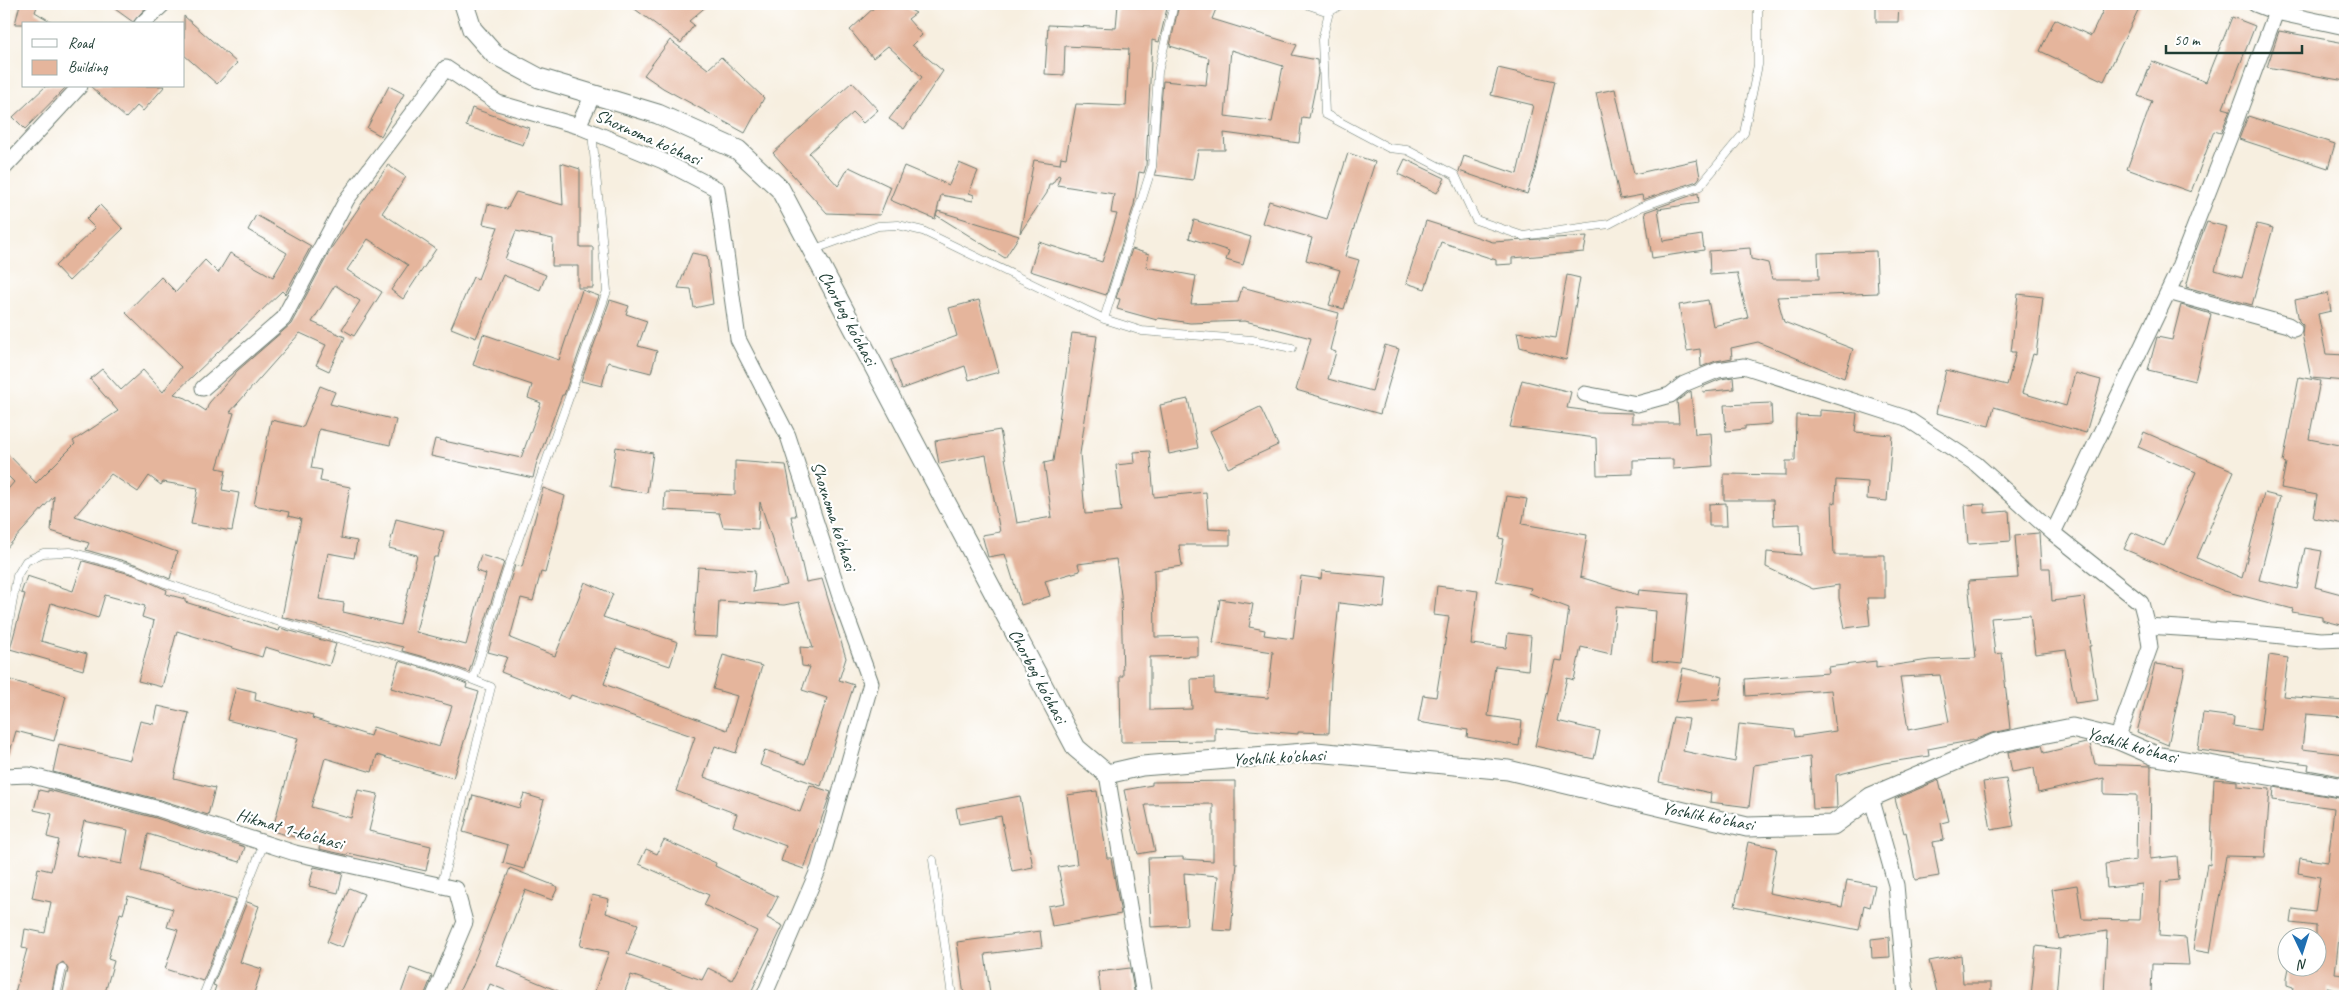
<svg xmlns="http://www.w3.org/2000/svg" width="2349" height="1000" viewBox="0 0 2349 1000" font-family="Caveat,sans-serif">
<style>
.building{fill:#e5b59c;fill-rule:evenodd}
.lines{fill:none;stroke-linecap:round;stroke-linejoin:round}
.service-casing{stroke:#6b7b70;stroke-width:9}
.minor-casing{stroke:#6b7b70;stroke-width:17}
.tertiary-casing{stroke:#6b7b70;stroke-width:21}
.service{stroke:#fff;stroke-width:8}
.minor{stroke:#fff;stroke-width:15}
.tertiary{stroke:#fff;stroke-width:19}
.labels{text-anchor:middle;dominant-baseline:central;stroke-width:4.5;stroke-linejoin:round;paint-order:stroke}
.street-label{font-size:18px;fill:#1f3d34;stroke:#fff}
</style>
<rect width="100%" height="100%" fill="#fff"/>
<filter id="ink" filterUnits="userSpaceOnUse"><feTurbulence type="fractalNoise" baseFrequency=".02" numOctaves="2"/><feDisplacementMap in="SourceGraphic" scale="10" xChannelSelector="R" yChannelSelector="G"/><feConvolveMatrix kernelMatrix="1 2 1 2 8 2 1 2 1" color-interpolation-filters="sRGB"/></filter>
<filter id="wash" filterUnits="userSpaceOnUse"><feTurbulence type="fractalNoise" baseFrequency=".0096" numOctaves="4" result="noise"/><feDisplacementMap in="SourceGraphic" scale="20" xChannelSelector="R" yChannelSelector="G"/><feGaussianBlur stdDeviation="1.12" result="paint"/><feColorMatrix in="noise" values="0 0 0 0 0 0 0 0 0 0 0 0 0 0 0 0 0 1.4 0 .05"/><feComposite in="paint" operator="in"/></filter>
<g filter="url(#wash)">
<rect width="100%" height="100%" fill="#f7efe0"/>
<g id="blocks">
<!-- building -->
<path class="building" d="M20,4H38L35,12L55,24H15Z
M108,4H149L133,22Z
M628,4H709L689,21L694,25L681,43Z
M878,4H899L916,13L908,19L922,35L912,45L943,71L904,129L889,119L922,77L888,46L873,58L850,30Z
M1118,4H1168L1159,42L1152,40L1146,166L1144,173L1139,172L1134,205L1106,295L1030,271L1039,242L1102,262L1117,214L1111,213L1114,194L1057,185L1060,176L1058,175L1052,184H1049L1047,193L1020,233L1034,160L1060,164L1061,157L1066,158L1076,104L1126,106L1129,49L1065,46L1064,75L1045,74L1048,25L1116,28Z
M1179,4H1218L1212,19L1297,45L1292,55L1317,60L1318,74L1309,118L1302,117L1299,143L1224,133L1225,150H1198L1193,180L1155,175L1163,81L1206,85L1209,58L1170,46ZM1231,50L1283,66L1272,122L1225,116Z
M1876,4H1899L1898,22H1876Z
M2106,4H2141L2104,81L2040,51L2055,19L2091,36Z
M184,16L237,63L217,84L184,55Z
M2232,17L2255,26L2223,108L2230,110L2223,128L2221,133L2214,131L2191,192L2127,169L2152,101L2138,96L2152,61L2206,82Z
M2279,31L2345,43V81L2267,67Z
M670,40L708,69L721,57L764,98L745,133L663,88L644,75Z
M1498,68L1555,81L1535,170L1527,194L1459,171L1464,156L1517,174L1533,105L1491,95Z
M852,82L878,110L863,123L853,113L809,153L838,186L849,167L891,187L880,215L827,213L773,153Z
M46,86H67L25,129L13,117Z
M90,86H165L143,111L137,106L126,118Z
M389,86L404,94L381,136L367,128Z
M1615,89L1634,174L1697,160L1700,177L1697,181L1643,200L1642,195L1620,199L1596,93Z
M472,108L529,128L523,145L466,126Z
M2248,116L2335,144L2328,168L2239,139Z
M1348,153L1375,162L1345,256L1359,260L1344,309L1329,305L1340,270L1306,260L1312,238L1262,223L1269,201L1327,219Z
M1405,159L1445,178L1437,193L1398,174Z
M561,163L580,169V247H593V288H578V266H552L553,239L516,231L505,259L546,275L540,290L503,275L476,338L451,328L473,277L478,279L498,227L483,224L488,204L507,209L516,192L563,205Z
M959,163L978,171L969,193L974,195L973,201L941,195L935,219L890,200L904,166L949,185Z
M388,165L406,177L382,213L436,249L403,299L391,290L408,265L368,239L347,270L382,292L354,336L342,329L360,301L335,285L312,322L345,337L329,371L316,365L326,345L300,333L230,412L234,413L217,468L226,470L222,490L239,493L232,531L191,524L198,488L163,482L161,485L149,476L138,492L111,474L75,516L177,552L170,579L138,565L86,550L89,543L51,531L54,496L4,551V494L14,482L4,472V450L36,483L75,444L73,441L118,411L90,379L102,369L121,390L143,370L163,392L181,367L126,313L161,277L176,292L205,260L218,273L230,253L273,277L287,253L248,230L256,215L311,246L285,294L282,291L174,394L186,398L206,411L209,403L237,371L291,324L332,247Z
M1698,193L1699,203L1658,209L1663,241L1702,235L1704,250L1652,258L1645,212Z
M100,205L123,229L69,281L55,266L95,228L86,219Z
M938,211L1019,236L1005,258L936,215Z
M1194,220L1251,237L1243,265L1226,260L1229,251L1189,238Z
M1426,221L1493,242L1587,236L1584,252L1512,258V264L1496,265V260L1441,242L1425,289L1406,283Z
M2207,222L2227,227L2215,270L2242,278L2257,224L2273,228L2252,305L2186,287L2196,250Z
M1750,248L1751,259L1768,263L1772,279H1819L1818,253L1876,251L1878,293L1777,297L1784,322L1853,349L1844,378L1758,342L1731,348L1732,358L1716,361L1701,367L1700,349L1687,351L1679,305L1708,300L1713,326L1748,318L1737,273L1710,275L1709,251Z
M1132,249L1149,254L1146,267L1196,276L1191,304L1238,302L1242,287L1339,313L1330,350L1336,352L1328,379L1372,391L1385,345L1399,349L1380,414L1296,390L1311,338L1245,321L1190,323L1158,318L1157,320L1117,309L1120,299L1116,298Z
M692,253L707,256L713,304L694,308L691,289L678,288Z
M1567,275L1580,278L1566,360L1520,347L1517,332L1556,338Z
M582,290L599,296L564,395H562L536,465L533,478L431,456L435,439L521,458L541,403L528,398L532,385L473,365L483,334L559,360Z
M2328,293L2331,311L2318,314L2326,354L2345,355V381L2311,378L2302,334L2303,325L2299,321L2295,300Z
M2018,294L2043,297L2036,355L2033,354L2022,393L2066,406L2075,373L2101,380L2086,433L1994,407L1989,426L1936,413L1946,370L2007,385L2016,352H2011Z
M610,300L629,306L626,314L647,321L638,346L657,351L651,373L608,362L602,386L581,381Z
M979,300L999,372L969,380L965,366L902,389L891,360L957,336L949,308Z
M2181,305L2211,314L2195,381L2148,370L2157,337L2172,340Z
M1072,333L1097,336L1080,454L1085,514L1121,511L1116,465L1135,463L1134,452L1150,451L1154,497L1206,492L1209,529L1230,530V545H1179L1182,566L1154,570L1155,637L1198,636V656L1150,657V710L1192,709L1191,679L1214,678V693L1268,698L1273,652L1213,643L1220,599L1253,604L1249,627L1265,630L1264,635L1293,639L1301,576L1321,579L1322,571L1387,577L1384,608L1339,603L1331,679L1329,733L1298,732V734L1215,727V741L1121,742L1120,676H1123L1121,595L1116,559L1078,564L1080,571L1045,581L1050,596L1021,605L1005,554L988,557L982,535L1000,532L986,455L939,464L935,441L1000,430L1017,523L1052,517L1044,463L1053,461Z
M1733,377L1734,389L1703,392L1702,387L1721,379Z
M2299,377L2320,381L2309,439L2345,446V524L2313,518L2317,495L2281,488L2286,463L2283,462Z
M1522,380L1571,392L1567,408L1597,412L1632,413V423H1679L1677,401L1691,391L1695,434L1711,433L1713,466L1673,469V459L1633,460V474L1597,475L1596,438L1510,427Z
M320,386L335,392L330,404L396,420L390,445L319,429L311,468L322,470L320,481L350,487L341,538L357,541L354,558L328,553L319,599L344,603L343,612L400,625L417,555L389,548L396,519L444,531L438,557H434L416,632L466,645L486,574L476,571L481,555L504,562L469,672L442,662L402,651L403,647L282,617L301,519L288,516L289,512L254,505L271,420L303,427Z
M1188,399L1198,448L1169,454L1160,405Z
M1771,403L1772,424L1745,426V429L1726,431L1724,405Z
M1260,407L1278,445L1228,468L1210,431Z
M1820,410L1857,413L1855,432L1892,435L1887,501L1867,499L1868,482L1836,480L1835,503L1832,502L1834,555H1885V598H1867L1870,625L1845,628L1839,598V585L1813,589L1766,567L1767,552L1801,555L1800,524L1774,525L1773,500H1724V474L1786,475V461H1795L1796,415L1820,416Z
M2144,432L2234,471L2197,558L2242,578L2264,493L2280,497L2259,580L2297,589L2305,548L2322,551L2315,587L2345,595V626L2322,620V617L2292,612L2293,609L2224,591L2124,549L2132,532L2164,546L2196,472L2138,447Z
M616,447L653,453L647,493L610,488Z
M735,461L786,465L796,516H791L806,582L822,579L846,658L839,680L854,685L821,786L760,765L765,750L805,764L827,698L802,690L810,667L802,666L800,647L813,648L799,602L784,605L719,601L717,637L693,636L698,567L755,571L753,592L787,585L760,502L758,529L723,527L719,513L664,510L665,492L735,495Z
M543,488L565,496L545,573L541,572L533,601L521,598L510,638L555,656L585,582L613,594L603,617L678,642L670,666L616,648L604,684L727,730L737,696L713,689L723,655L762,666L736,753L715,746L704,777L800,812L810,785L831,792L804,869L781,861L786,846L733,826L737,814L676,791L695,737L571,695L569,699L501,672L507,657L488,652L515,565L522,567Z
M1507,496L1527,499L1522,524L1587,535L1580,577L1638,595L1639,590L1688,594L1681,664L1652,661L1656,611L1616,607L1611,654L1581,647L1574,680L1567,678L1557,721L1600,731L1594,759L1535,746L1555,660L1562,661L1569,608L1529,593L1531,588L1496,581L1504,539L1499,538Z
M1726,503L1727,526H1709V504Z
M1985,504V513L2009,511L2011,541L1968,544L1965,505Z
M2039,533L2041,568H2050L2052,601L2084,597L2091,646H2089L2098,700L2075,703L2066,650L2035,654L2030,615L1991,618L1995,654L2002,653L2010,729L1992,733L1974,740L1928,749L1929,756L1884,763L1836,775L1837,808L1813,809L1810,757L1754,765L1749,807L1710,802L1711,793L1659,782L1673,717L1689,719L1683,751L1735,762L1739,724L1794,730L1795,737L1836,731L1831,690L1746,696L1745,679L1829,673L1828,667L1876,661V668L1929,660L1976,658L1968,581L2018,578L2015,535ZM1940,675L1949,722L1908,730L1900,677Z
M83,561L134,575L167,590L166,594L185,599V602L279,631L280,628L336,644L329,666L265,647L262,657L177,631L162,687L138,681L154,621L142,617L145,606L105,595L98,618L51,603L41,641L87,654L83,670L10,649L25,594L21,593L27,576L73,591Z
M1437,586L1478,591L1471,644L1506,648L1508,633L1531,636L1528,670L1495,666L1488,716L1522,721L1519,746L1467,737L1468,730L1418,722L1423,695L1436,697L1449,617L1434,615Z
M2269,655L2288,658L2283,696L2345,701V717L2306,714L2302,749L2344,754L2341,776L2308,770L2309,764L2198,750L2203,713L2234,717L2233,726L2260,730Z
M399,661L438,672L467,684L466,688L479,692L453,778L377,755L372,772L325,758L311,807L351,818L358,790L378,794L369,831L431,846L426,871L348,853L347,855L319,849L320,844L272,831L298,738L227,720L236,687L256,692L255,700L313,715L312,718L370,736L373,727L439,747L452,706L391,688Z
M2155,664L2185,668L2168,745L2137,732Z
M1683,668L1723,677L1719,699L1676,702Z
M7,679L66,696L54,741L16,731L8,759L4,758V690Z
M158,706L189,713L174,778L215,788L208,815L161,800L53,772L59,744L130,760L140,721L154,724Z
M2086,743L2090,744L2095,764L2151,766L2150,859L2177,856L2179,880L2161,882L2159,936L2186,938L2189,965L2152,964L2151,996H2104L2107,931L2059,939L2052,889L2077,885L2082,919L2140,920L2142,884L2107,888L2105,864L2136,860L2137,795L2104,794V778L2038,793L2034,768L2012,772L2008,752L2042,745L2044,753Z
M2006,779L2014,826L1991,830L1983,782Z
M2214,779L2237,781V786L2270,789L2265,857L2226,856L2210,953L2193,950L2207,864L2210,865Z
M1939,780L1949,821L1941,823L1944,840L1933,842L1939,876L1915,880L1906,832L1904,833L1895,799Z
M1235,781V863H1237L1231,931L1213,930L1218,876L1184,873L1187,925L1151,927L1148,858L1183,857V859L1213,861V804L1145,805L1155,851L1138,854L1124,790L1152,785V782Z
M2274,787L2345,799V885L2335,973L2344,974L2342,991L2327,988V996H2292L2293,987L2287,985V978L2289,968H2316V926L2291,923L2293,909L2315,912L2320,877L2298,873L2300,858L2328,862L2334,808L2273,800Z
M39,790L48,792V790L156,818L245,847L240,862L148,834L141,871L236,899L203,981L165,969L178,930L167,927L173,909L128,896L123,914L120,913L108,959L114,961L104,996H62L68,969L63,962L57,966L51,996H14L27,949L22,948L25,929L45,933L51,902L32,898L38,868L51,871L59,840L47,837L52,814L34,810ZM84,821L128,830L122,864L76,855Z
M1097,791L1107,858H1111L1121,914L1052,926L1048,906L1065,903L1058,867L1077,864L1067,795Z
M524,794L544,800L524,869L503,863L508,845L463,832L473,795L519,808Z
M1020,796L1033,867L1012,871L1001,816L959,824L956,808Z
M664,840L716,863L715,866L778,897L767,918L783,926L752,990L756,992L755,996H692L631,975L623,996H593L609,952L580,946L592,895L609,899L606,913L638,924L627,954L702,980L708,968L732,980L757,931L704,905L709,895L639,864L646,849L657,854Z
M1748,842L1777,848L1769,893L1842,907L1847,880L1875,885L1870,907L1864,905L1859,930L1735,906Z
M314,867L343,873L338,893L309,886Z
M510,868L558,887L552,900L525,890L496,965L570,996H519L490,984L485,996H457L476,956Z
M349,888L364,894L342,948L327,942Z
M247,902L259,906L240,962L262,969L253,996H227L214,992L216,986L213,985Z
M1040,931L1042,947L985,954L990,994L964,996L957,942Z
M1889,937L1890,957L1872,958L1871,939Z
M2036,946L2060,949L2056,996H2031Z
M1961,955L1963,983H1991V996H1938L1929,961Z
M410,968L432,976L424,996H400Z
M1130,968L1135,996H1101L1098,972Z"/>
</g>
</g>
<g filter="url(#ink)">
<use href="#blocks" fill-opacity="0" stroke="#6b7b70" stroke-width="1"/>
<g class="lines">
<!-- service casing -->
<g class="service-casing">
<path id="service" d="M1306,4L1329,12L1322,40L1325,114L1389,148L1407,150L1455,175L1476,220L1523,236L1609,224L1641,207L1700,186L1744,133L1758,65V4
M1329,12L1342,4
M812,250L878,226L898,225L923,231L1104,319L1142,331L1252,340L1292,348
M1104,319L1152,167L1158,72L1174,4
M4,651L17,576L26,561L43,553L71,552L136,570L165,583L273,620L440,667L491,687L441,887
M473,680L507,571L607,291L592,132
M933,860L952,996
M56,996L62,968
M203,996L264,843"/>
</g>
<!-- minor casing -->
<g class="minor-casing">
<path id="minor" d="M2255,4L2276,12L2345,27
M142,24L163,4
M578,126L663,161L717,189L738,339L788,436L845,612L871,683L819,868L764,996
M4,168L80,86
M2168,292L2288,325L2294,329
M203,388L283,319L347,199L446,68L498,103L578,126L593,95
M1585,394L1637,404L1670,395L1684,384L1718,370L1744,366L1906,418L1976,464L2053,533L2141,603L2147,626L2150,647L2117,739
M2053,533L2175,277L2232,131L2276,12
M2147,626L2242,632L2321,640L2345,639
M1107,774L1144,996
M4,776L29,775L159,809L295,853L456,889L465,922L434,996
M1871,797L1896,885L1906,996"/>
</g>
<!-- tertiary casing -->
<g class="tertiary-casing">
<path id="tertiary" d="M464,4L472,29L494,54L539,78L658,114L738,150L780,189L1076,748L1107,774L1142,766L1316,752L1508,770L1747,827L1833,825L1871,797L1996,743L2072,728L2117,739L2156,756L2345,788"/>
</g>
<!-- service -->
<use href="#service" class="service"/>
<!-- minor -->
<use href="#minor" class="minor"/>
<!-- tertiary -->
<use href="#tertiary" class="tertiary"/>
</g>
</g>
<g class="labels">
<!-- street labels -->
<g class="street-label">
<text transform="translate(648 137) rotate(24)">Shoxnoma ko'chasi</text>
<text transform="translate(848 318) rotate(62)">Chorbog' ko'chasi</text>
<text transform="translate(834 516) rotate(72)">Shoxnoma ko'chasi</text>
<text transform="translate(1038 676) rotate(62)">Chorbog' ko'chasi</text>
<text transform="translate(2132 745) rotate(16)">Yoshlik ko'chasi</text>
<text transform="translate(1279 757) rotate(-3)">Yoshlik ko'chasi</text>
<text transform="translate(1708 816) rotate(11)">Yoshlik ko'chasi</text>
<text transform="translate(290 829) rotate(16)">Hikmat 1-ko'chasi</text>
</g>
</g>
<!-- margin -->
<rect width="2349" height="1000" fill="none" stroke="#fff" stroke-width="20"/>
<!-- legend -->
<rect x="22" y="22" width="162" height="65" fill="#ffffff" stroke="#a5b1ae"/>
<rect x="32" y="39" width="25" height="8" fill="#ffffff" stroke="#a5b1ae"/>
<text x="68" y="48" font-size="15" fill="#1f3d34">Road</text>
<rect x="32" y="60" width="25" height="15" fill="#e5b59c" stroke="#a5b1ae"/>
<text x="68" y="72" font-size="15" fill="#1f3d34">Building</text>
<!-- north arrow -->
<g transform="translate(2302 952) rotate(176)"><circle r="24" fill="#ffffff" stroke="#a5b1ae"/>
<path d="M0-4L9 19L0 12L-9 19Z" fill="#1f6fb2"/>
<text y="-8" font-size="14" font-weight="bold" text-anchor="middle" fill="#1f3d34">N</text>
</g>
<!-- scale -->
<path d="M2166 45v8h136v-8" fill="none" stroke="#1f3d34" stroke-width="2.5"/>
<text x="2174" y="45" font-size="15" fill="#1f3d34" stroke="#ffffff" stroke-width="4" paint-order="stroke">50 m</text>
</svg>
